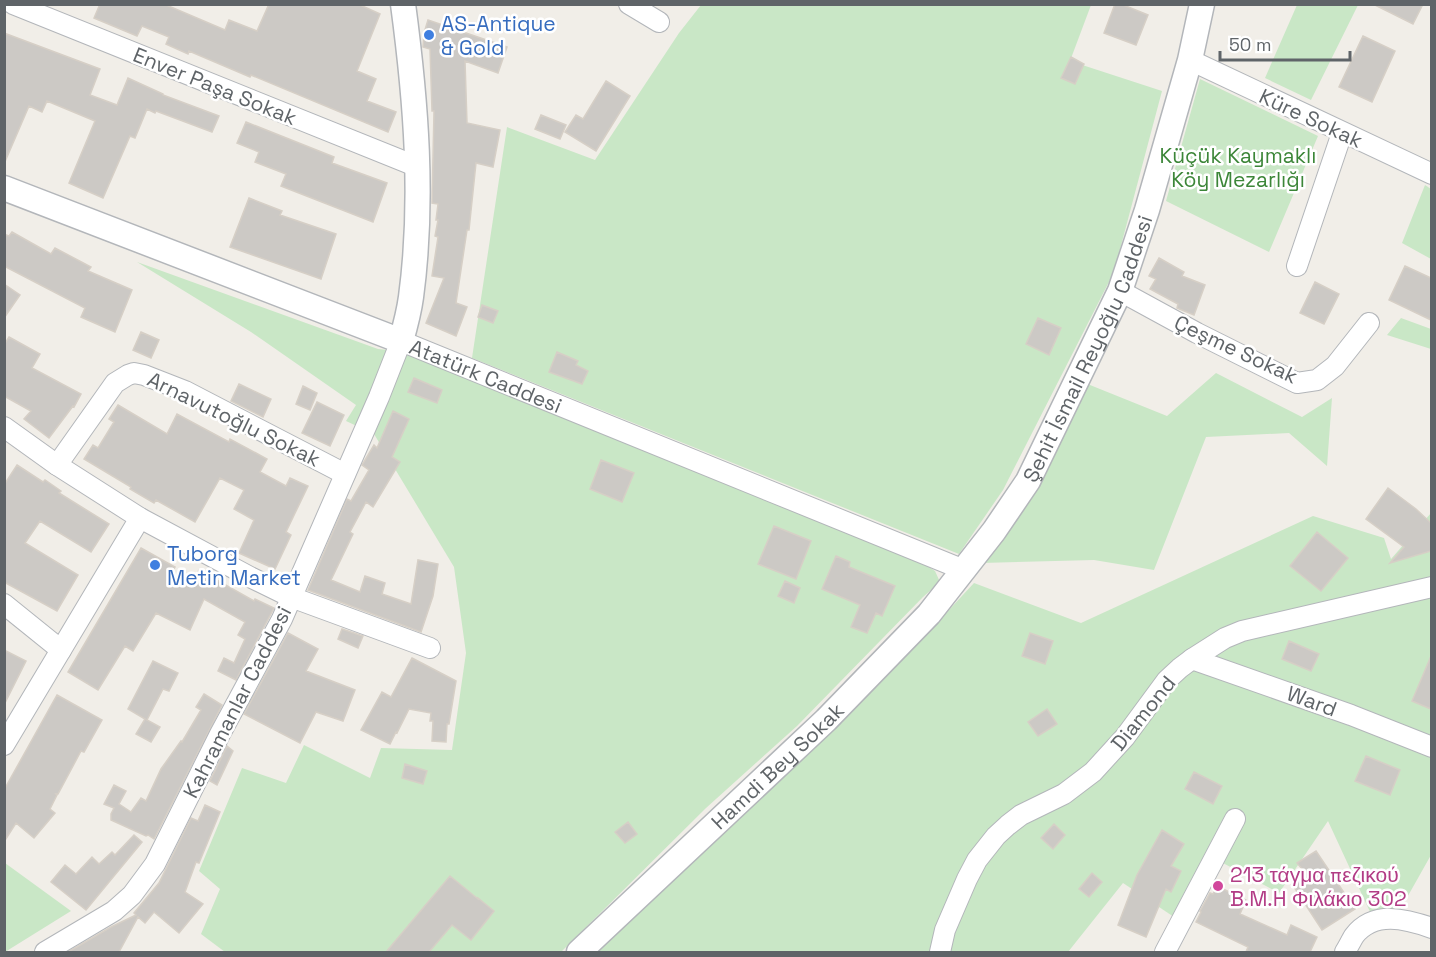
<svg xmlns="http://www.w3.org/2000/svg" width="1436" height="957" viewBox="0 0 1436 957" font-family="'Space Grotesk',sans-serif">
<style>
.green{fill:#c9e7c6}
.building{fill:#ccc9c5;stroke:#d6cfc6;stroke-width:1.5}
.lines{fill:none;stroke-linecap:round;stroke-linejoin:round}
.minor-casing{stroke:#b3b6ba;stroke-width:22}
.tertiary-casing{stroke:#b3b6ba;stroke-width:27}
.minor{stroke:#fff;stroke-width:20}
.tertiary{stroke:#fff;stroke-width:24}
.shop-dot{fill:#3f7fe0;stroke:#fff;stroke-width:2}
.hotel-dot{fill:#d1479c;stroke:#fff;stroke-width:2}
.labels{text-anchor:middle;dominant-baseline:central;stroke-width:5;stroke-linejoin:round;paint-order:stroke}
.shop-label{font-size:21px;fill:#366cbe;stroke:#fff;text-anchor:start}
.street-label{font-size:21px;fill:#5f6468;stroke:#fff}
.park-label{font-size:21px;fill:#3c8638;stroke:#fff}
.hotel-label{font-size:21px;fill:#b23c85;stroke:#fff;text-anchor:start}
</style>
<rect width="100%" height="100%" fill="#f1eee8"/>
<!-- green -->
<path class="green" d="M701,5H1091L1070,61L1162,91L1114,272L1003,490L959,554L472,358L507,127L595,160L679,33Z
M1297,5H1358L1311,100L1265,78Z
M1200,79L1318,136L1269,252L1166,201Z
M1425,185L1431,189V259L1402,243Z
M137,262L378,349L407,352L920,561L935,571L940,582L923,597L797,726L706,808L561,952H225L201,934L220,889L199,871L242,768L286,783L304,745L370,778L381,748L452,750L466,653L454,567L374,434L346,421L356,405L251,332Z
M1401,318L1431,329V349L1387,335Z
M1216,373L1302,417L1332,398L1327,466L1289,433L1206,437L1154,570L1094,560L981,563L1085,383L1167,416Z
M1431,513V855L1400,910L1371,914L1328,821L1279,893L1208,855L1174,917L1123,883L1068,952H592L784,771L948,611L974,583L1081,623L1313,516L1384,538L1391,559Z
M5,863L71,911L5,952H4Z"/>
<!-- building -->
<path class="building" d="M100,4H164L225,30L229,20L257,31L269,4H358L380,14L357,71L376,79L367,101L396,112L388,132L251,75L250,77L189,51L188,54L166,44L169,37L142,26L137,36L94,18Z
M1115,4H1121L1148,15L1136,45L1104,33Z
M1373,4H1423L1413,24Z
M428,20L507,47L498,73L465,61L467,123L500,130L493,167L476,163L469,230H467L456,303L467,307L456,336L426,323L444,278L432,276L438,237L435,236L438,220H436L438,204L432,203L434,111H432L430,49L423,47L424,33Z
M4,33L100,69L90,95L117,105L128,78L163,94V95L219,116L212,132L156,111L155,113L147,109L135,138L130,136L103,198L69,183L95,121L47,101L42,112L29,106L4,164Z
M1363,36L1395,51L1372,102L1339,87Z
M1071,57L1084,64L1075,84L1061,78Z
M606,81L630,96L596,151L565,132L576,115L583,119Z
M541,115L566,125L560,139L535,129Z
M246,122L334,157L332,163L387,183L373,222L281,186L286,174L255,162L259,152L237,143Z
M249,198L282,211L280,215L336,234L321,279L230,247Z
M12,232L51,254L55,248L91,267L88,271L132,290L115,332L81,317L85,308L4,266V234L9,236Z
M1159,258L1184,272L1182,276L1205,285L1194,315L1177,308L1178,304L1150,289L1156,279L1149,276Z
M1405,266L1431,278V320L1389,300Z
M1315,282L1339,294L1324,324L1300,313Z
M4,284L20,295L4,318Z
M482,305L498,311L493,323L478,317Z
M1038,318L1061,328L1049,355L1026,344Z
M141,332L159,340L151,358L133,350Z
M9,337L40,354L32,368L81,394L74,407L73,406L49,438L24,419L31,411L4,396V345Z
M557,352L578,361L576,365L588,371L582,384L549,372Z
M414,378L442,390L437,403L408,392Z
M239,384L271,399L263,417L231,401Z
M303,386L317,393L310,410L296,404Z
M317,402L344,415L330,446L302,433Z
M118,405L167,434L177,414L229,442L230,439L267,459L260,472L286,486L290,478L308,486L286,532L291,535L275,569L239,553L254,520L234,509L244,490L220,478L195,522L156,500L154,503L130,489L131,487L84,459L93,445L98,448L114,422L109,419Z
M393,411L409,419L392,457L400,462L373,507L366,502L350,532L353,534L331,580L360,592L365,576L385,583L382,594L411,604L418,560L438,564L433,596L421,632L308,590L347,499L351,501L369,470L362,465L374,445L377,448Z
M601,460L634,473L622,502L590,489Z
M17,465L43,482L45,480L61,491L59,493L109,524L91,552L40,521L25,543L78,575L57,611L4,582V485Z
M1388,488L1416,509L1431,523V551L1390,563L1404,547L1366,519Z
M774,526L811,541L796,579L758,564Z
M1317,532L1348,558L1321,591L1290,566Z
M141,548L175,567L171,574L190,585L199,570L254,601L255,599L274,608L236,680L218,671L224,658L234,663L245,639L238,635L245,622L204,599L190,630L156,613L133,651L125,646L98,690L68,672Z
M836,556L850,562L849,567L895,586L882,616L876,613L867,633L851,627L860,605L822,589Z
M785,581L800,588L794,603L778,596Z
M342,629L363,636L358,648L338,639Z
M288,633L318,649L306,671L355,690L343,721L316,712L300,743L244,714Z
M1030,633L1053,641L1045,664L1022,656Z
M1289,641L1319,654L1311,671L1282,659Z
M4,650L26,661L4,705Z
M1431,656V709L1412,701Z
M412,658L456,681L449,724H447L446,742L432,741L433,721H430L431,713L409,709L397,733L396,732L390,744L361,730L382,692L391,697Z
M153,661L178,673L169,691L163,689L147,720L160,727L151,742L136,734L145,719L128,709Z
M204,694L222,705L154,839L148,835L146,836L111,820V814L114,808L104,804L114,785L126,791L119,804L131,812L141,798L146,801L161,769L181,741L182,742L201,710L196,707Z
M57,695L102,720L84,752L81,751L58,794H56L57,795L50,809L55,813L34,838L16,823L4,842V790Z
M1047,709L1057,724L1038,736L1028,722Z
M227,746L233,751L217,785L210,781Z
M1366,756L1400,770L1390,795L1355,781Z
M405,764L427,771L423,784L402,778Z
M1194,772L1222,786L1213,804L1185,789Z
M205,805L220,812L199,863L196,862L185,892L203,904L179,933L154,912L145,923L138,917L119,952H68L111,927L136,915L134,913L159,883L191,818L198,821Z
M628,822L637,834L625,843L615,832Z
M1054,824L1065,835L1053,849L1041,838Z
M1162,830L1184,844L1171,866L1181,871L1171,892L1166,889L1146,937L1118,925L1137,875Z
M134,835L142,842L86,910L51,882L65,865L76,874L92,857L99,864L112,852L115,855Z
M1316,851L1355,909L1322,930L1292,884L1298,880L1296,875L1303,870L1297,863Z
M1092,873L1102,882L1089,897L1079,889Z
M450,876L478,899V898L494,911L471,940L452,925L429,952H386Z
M1217,886L1246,900L1240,914L1287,935L1291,925L1317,937L1310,952H1246L1248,947L1196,922L1201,912L1200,911L1210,893L1213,894Z"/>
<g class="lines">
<!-- minor casing -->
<g class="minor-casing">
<g id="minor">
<path d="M13,4L418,167"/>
<path d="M629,4L659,22"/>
<path d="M1190,60L1432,174"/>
<path d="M1297,266L1342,133"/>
<path d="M1120,291L1197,333L1297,383L1317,380L1335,366L1369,323"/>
<path d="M4,427L57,465L140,518L252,578L291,597L430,648"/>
<path d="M57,465L115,383L128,375L134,373L144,375L185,391L345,474"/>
<path d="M4,604L61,650"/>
<path d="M1192,659L1351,715L1432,747"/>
<path d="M4,745L140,518"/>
<path id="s1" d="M45,952L114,911L132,895L155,864L220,734L282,619L379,397L401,341L964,570"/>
<path d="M940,952L945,930L967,879L977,860L996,836L1008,825L1021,815L1064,794L1093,772L1125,737L1167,680L1180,668L1192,659L1225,638L1242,631L1432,587"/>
<path d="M1165,952L1235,819"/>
<path d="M1345,952C1348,947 1351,941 1354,936C1374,910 1406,919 1432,928"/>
</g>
</g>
<!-- tertiary casing -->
<g class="tertiary-casing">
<g id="tertiary">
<path d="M4,188L401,341C405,327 409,312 411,297C424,200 416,101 403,4"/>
<path id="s2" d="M579,952L826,720L929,614L994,531L1028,481L1120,291L1147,210L1190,60L1202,4"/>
</g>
</g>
<!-- minor -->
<use href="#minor" class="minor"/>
<!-- tertiary -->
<use href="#tertiary" class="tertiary"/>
</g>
<!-- markers -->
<g class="shop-dot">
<circle cx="429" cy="35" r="6"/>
<circle cx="155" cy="565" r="6"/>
</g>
<circle class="hotel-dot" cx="1218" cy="886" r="6"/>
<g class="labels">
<!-- shop labels -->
<g class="shop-label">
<text x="441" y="23">AS-Antique<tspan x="441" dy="24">&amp; Gold</tspan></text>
<text x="167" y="553">Tuborg<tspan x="167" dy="24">Metin Market</tspan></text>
</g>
<!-- street labels -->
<g class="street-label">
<text transform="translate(215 86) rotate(22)">Enver Paşa Sokak</text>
<text transform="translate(1311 118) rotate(25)">Küre Sokak</text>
<text stroke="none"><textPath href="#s2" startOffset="798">Şehit İsmail Reyoğlu Caddesi</textPath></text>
<text transform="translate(1236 349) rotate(25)">Çeşme Sokak</text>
<text stroke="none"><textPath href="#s1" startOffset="813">Atatürk Caddesi</textPath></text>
<text transform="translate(234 419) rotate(26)">Arnavutoğlu Sokak</text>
<text transform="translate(1312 701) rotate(20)">Ward</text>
<text transform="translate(237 702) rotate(-63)">Kahramanlar Caddesi</text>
<text transform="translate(1143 713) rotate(-51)">Diamond</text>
<text stroke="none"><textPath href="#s2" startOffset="272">Hamdi Bey Sokak</textPath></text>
</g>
<!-- park labels -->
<g class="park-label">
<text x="1238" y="155">Küçük Kaymaklı<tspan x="1238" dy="24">Köy Mezarlığı</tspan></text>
</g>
<!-- hotel labels -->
<g class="hotel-label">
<text x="1230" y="874">213 τάγμα πεζικού<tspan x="1230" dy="24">B.M.H Φιλάκιο 302</tspan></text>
</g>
</g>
<!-- border -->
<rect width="1436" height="957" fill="none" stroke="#5f6468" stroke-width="12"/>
<!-- scale -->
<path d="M1220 51v9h130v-9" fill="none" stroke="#5f6468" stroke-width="3"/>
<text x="1229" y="51" font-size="18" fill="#5f6468" stroke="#ffffff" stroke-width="4.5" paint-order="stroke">50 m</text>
</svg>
